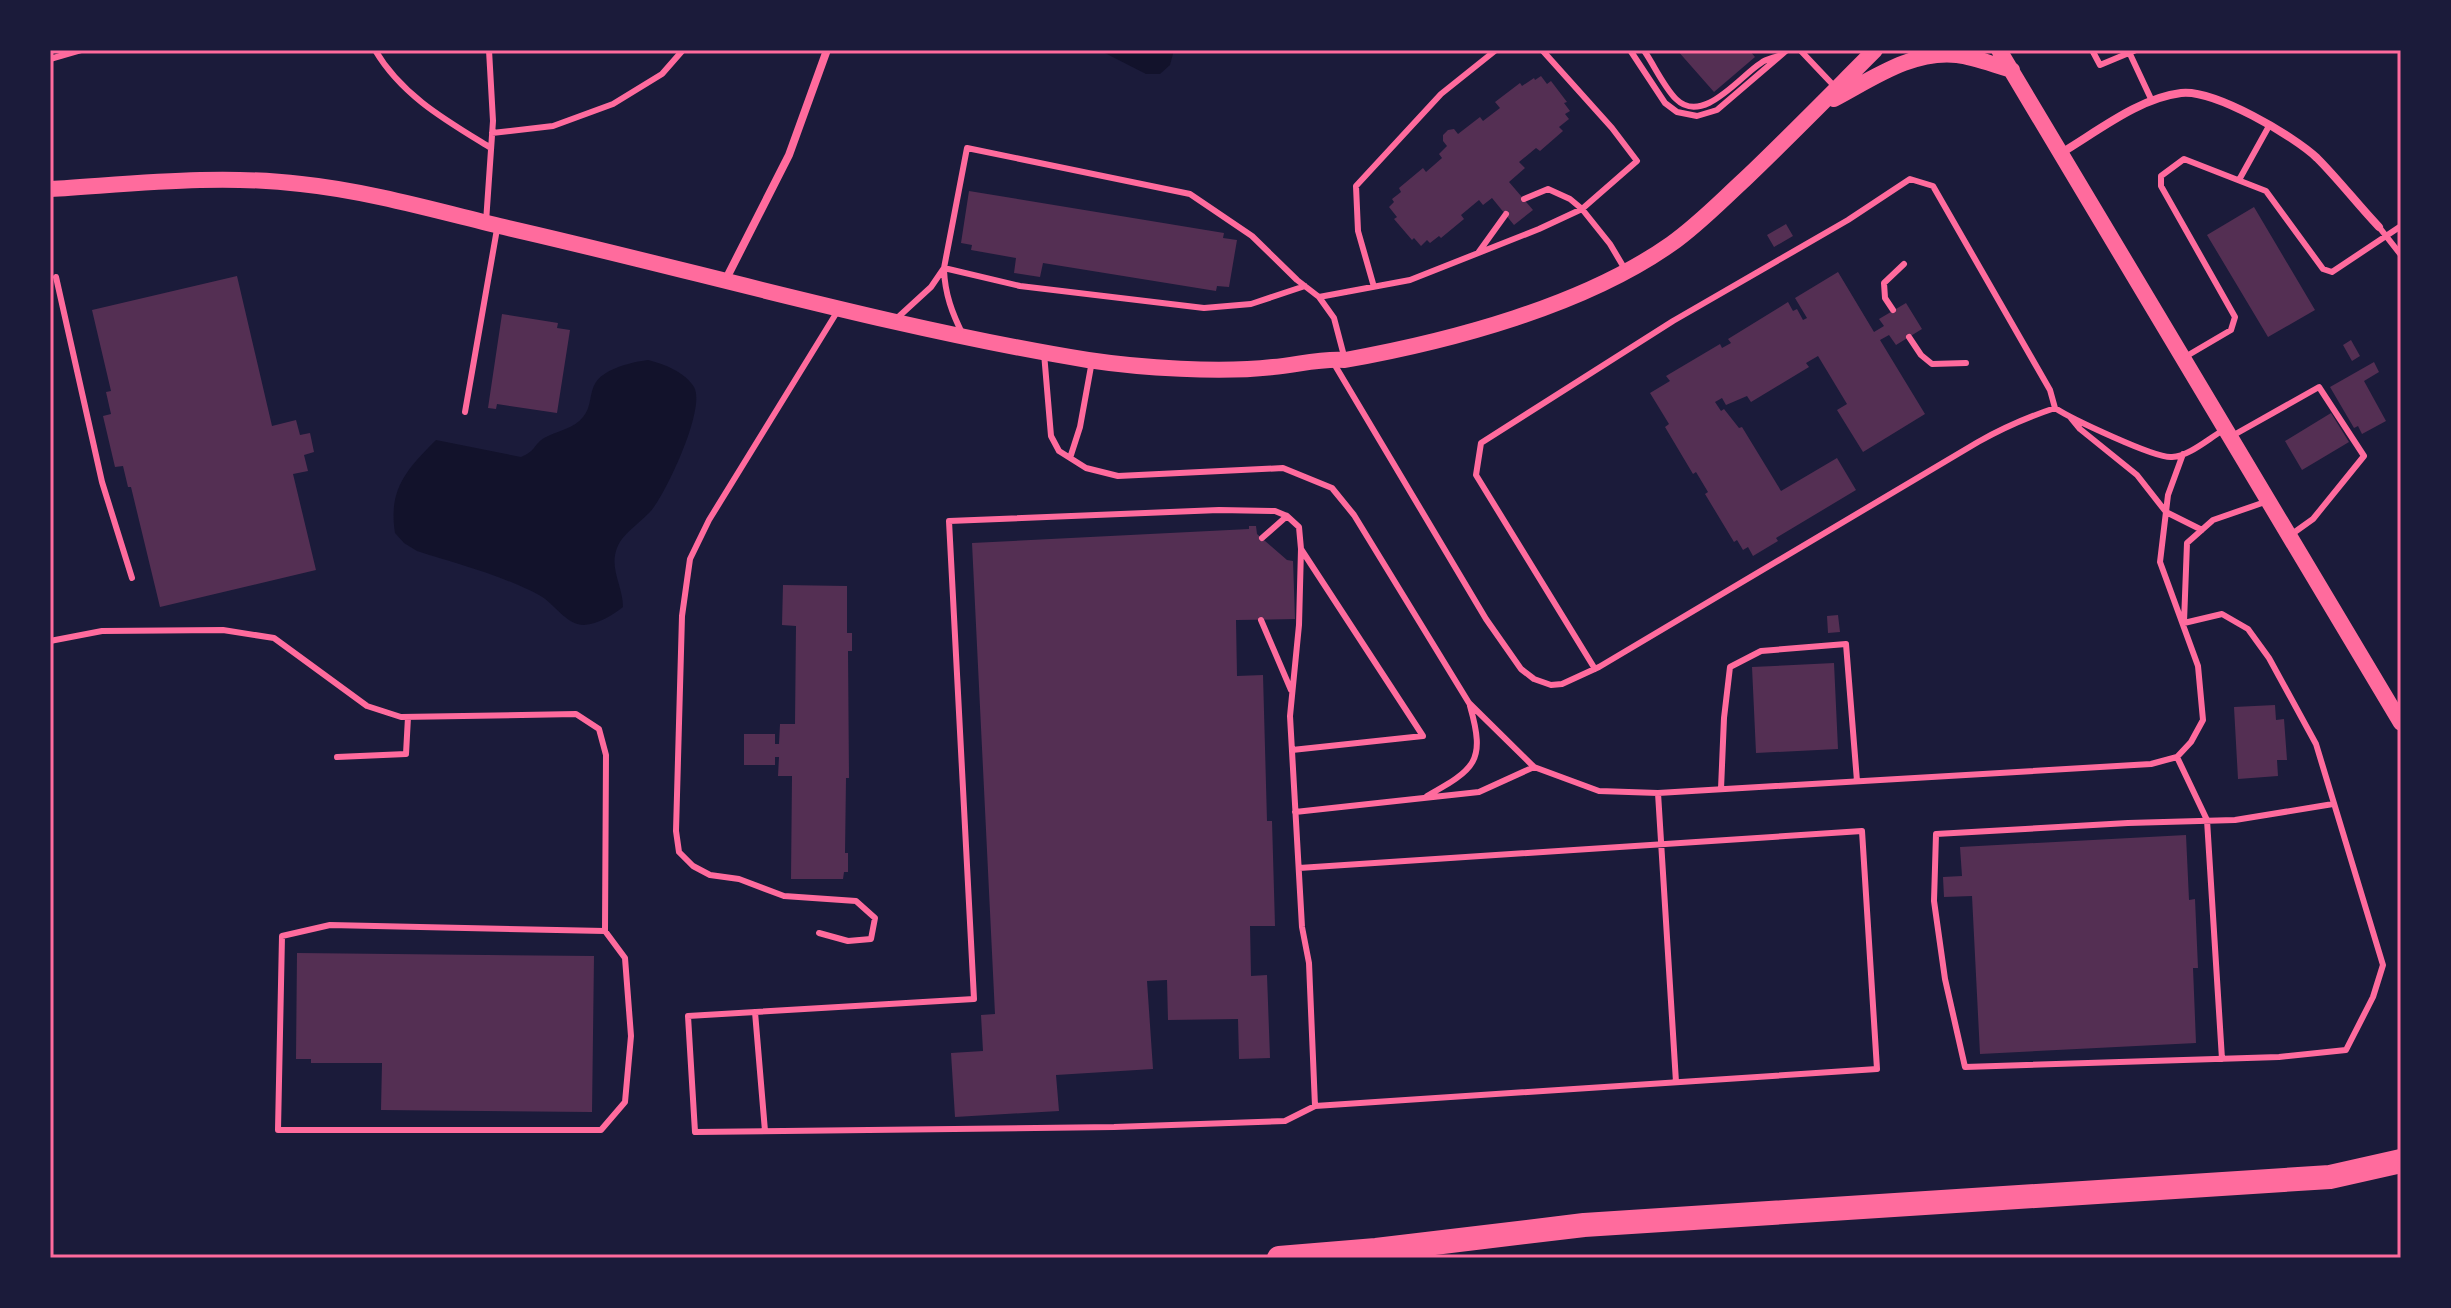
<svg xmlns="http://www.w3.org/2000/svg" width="2451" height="1308" viewBox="0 0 2451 1308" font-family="'Source Sans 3',sans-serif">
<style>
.water{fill:#12122b}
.building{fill:#542f53}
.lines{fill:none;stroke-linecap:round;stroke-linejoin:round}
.service{stroke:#ff6b9d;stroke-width:6}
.minor{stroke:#ff6b9d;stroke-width:8}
.secondary{stroke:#ff6b9d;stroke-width:16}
.motorway{stroke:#ff6b9d;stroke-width:24}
.neatline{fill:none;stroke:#ff6b9d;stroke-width:3}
</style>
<rect width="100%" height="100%" fill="#1b1b3a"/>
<!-- water -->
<path class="water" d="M1099,50H1174L1170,65L1160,74H1146Z
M648,360C664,364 685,372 694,387C706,408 668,488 654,507C643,522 624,531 617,548C609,569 623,586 623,607C613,615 598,624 584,625C566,625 554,603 539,595C501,575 458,564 417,551L404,543L395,533C388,489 407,469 436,440L521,457C536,451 534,444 544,438C557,431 575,428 583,417C592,407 589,392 596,382C606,368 632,362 648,360Z"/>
<!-- building -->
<path class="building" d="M1677,50H1749L1755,57L1714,92Z
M1541,76L1547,84L1551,81L1567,102L1564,103L1570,111L1565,114L1569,119L1559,127L1563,131L1540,151L1536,148L1519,162L1525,168L1509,182L1533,210L1514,225L1492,198L1483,205L1479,200L1461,215L1464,219L1441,238L1439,236L1430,243L1427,240L1421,246L1414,238L1412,240L1394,219L1397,217L1389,207L1394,202L1392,199L1401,192L1399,188L1423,168L1426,172L1442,158L1439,154L1447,146L1443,141V135L1448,130L1454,129L1458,134L1480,117L1483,121L1500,108L1495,102L1520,83L1522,86L1534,78L1535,80Z
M969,191L1224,233L1223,238L1237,240L1229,287L1217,286L1216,291L1043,263L1040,277L1014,273L1016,258L971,250L972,245L961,243Z
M2254,207L2315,310L2268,337L2207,235Z
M1786,224L1793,236L1774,247L1767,235Z
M1838,272L1874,332L1884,326L1879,319L1906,303L1922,329L1896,345L1889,335L1880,340L1925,414L1863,452L1837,410L1847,404L1818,356L1806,363L1809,367L1751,402L1747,396L1726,405L1722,398L1715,402L1721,411L1724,409L1739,428L1742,427L1781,491L1837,458L1856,490L1776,538L1778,541L1753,556L1748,547L1743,550L1737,540L1734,542L1705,494L1708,492L1696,472L1693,474L1665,427L1669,424L1650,393L1670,381L1666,376L1720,344L1722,348L1731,343L1728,339L1788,302L1793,311L1797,309L1803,320L1807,318L1795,298Z
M237,276L272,426L296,420L300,435L310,433L314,452L304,455L308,471L293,474L316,570L160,607L131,487H128L123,466L115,467L103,416L111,414L106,392L111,391L92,310Z
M502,314L558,323L557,328L570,330L557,413L497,404L496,409L488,408Z
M2351,340L2360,356L2352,361L2343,345Z
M2374,362L2379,372L2364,381L2386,421L2362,434L2358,426L2354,428L2330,387Z
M2331,413L2349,442L2302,470L2285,441Z
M1249,526H1256L1257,534L1287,560L1293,561L1295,619L1236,620L1237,676L1263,675L1267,821H1272L1275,926H1250L1251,976L1267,975L1270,1058L1239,1059L1238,1019L1168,1020L1167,980L1147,981L1153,1069L1056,1075L1059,1111L955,1117L951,1053L983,1051L981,1015L995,1014L972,543L1249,529Z
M783,585L847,586V633H852V651H848L849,778H846L845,853H848V872H844L843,879H791L792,776H778L779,757H775V765H744V734H775V744H779L780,724H795L796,626L782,625Z
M1838,615L1840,632L1828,633L1827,616Z
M1834,663L1838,749L1756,753L1752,667Z
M2275,705L2276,720L2284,719L2287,760H2277L2278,776L2238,779L2234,707Z
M2186,835L2189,900L2195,899L2198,968H2193L2196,1043L1980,1054L1972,896L1944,897L1943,877L1962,876L1960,847Z
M297,953L594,956L592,1112L381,1110L382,1063H311V1059H296Z"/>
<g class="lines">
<!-- service -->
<path class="service" d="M375,50C402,96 447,121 491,148
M1630,50L1665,103L1677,112L1697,116L1717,110L1787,50
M1800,50L1836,88
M2092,50L2100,65L2136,50
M1645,52C1655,67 1664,87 1676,99C1703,126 1741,75 1761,63C1766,59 1773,58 1778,56
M2130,54L2152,101
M50,59L81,50
M492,133L553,126L613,104L662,74L683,50
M2239,180L2269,126
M1524,199L1548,189L1570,199L1582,209L1637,161L1612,128L1542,50
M486,222L493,121L489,50
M2379,227L2401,255
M1478,253L1506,214
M944,270C945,294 952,313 963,335
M56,277L102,482L132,578
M1305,286L1251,304L1204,308L1020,286L944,268L967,148L1190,194L1252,236L1297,280L1319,297L1334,318L1344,356
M1374,287L1358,231L1356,186L1441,94L1496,50
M1319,297L1410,280L1539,229L1582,209L1610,244L1626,271
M1893,310L1885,298L1884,283L1904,264
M895,320L931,287L944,268
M1909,337L1921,355L1932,364L1966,363
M1044,353L1051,436L1059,451L1086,468L1118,476L1283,468L1332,488L1354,515L1469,703L1534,767L1599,791L1658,793L2151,764L2177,757L2191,742L2203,720L2198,666L2160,562L2168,495L2183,454
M2185,357L2231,330L2235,317L2161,186V176L2184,159L2266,191L2323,269L2332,272L2401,226
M1333,362L1486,619L1521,669L1534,679L1551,685L1562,684L1599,667L1978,442C2003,428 2028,417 2055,408C2070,418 2156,459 2172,457C2189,456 2208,439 2222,431
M465,412L497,229
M2071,418L2080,429L2137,475L2166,512L2202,530
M2232,436L2319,387L2364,456L2313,519L2292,534
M1070,458L1080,427L1092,361
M1262,538L1287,516
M1301,549L1299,625L1290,716L1302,927L1309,963L1315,1106
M1261,620L1291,690
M2184,622L2187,543L2213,520L2265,502
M2184,623L2222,614L2248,629L2269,658L2316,744L2383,965L2373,997L2346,1050L2279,1057L1965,1067L1945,979L1934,901L1936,834L2128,823L2235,820L2333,804
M50,641L102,631L223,630L274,638L367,706L401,717L576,714L599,729L606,755L605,931L625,958L631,1036L625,1102L601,1130H278L282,936L330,925L605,931
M1595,669L1476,475L1481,443L1673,321L1848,220L1910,179L1933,186L2050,390L2055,408
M1292,750L1423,736L1301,549L1299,527L1287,516L1275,511L1219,510L949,521L974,999L688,1016L695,1132L1114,1127L1285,1121L1315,1106L1877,1069L1862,831L1299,868
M337,757L406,754L408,717
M2177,757L2207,820L2222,1059
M1721,789L1724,718L1730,667L1761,651L1846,644L1857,781
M1658,793L1676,1082
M1427,796C1475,769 1486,762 1470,706
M1295,812L1479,792L1534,767
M819,933L848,941L871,939L875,918L856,901L784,896L739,879L710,875L693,866L679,852L676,831L682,616L690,559L709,520L837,312
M755,1012L765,1131"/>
<!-- minor -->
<path class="minor" d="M2061,153C2098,131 2139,98 2181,93C2214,89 2294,136 2317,158C2339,180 2358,205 2379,227
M725,281L789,155L827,50"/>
<!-- secondary -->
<path class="secondary" d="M1999,50L2401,723
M1834,99C1872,79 1912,50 1957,55C1975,57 1994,65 2012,70
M50,189C133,184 218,174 301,184C369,191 441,212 508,228C701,272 892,328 1088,360C1141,368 1220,373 1273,367C1297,365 1321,358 1345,360C1451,341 1583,306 1671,244C1698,225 1721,201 1745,179C1789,137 1832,93 1875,50"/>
<!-- motorway -->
<path class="motorway" d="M1279,1258L1376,1250L1584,1225L2330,1177L2401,1161"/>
</g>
<!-- border -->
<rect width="2451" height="1308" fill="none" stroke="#1b1b3a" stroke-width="104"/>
<rect x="52" y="52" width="2347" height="1204" class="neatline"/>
</svg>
